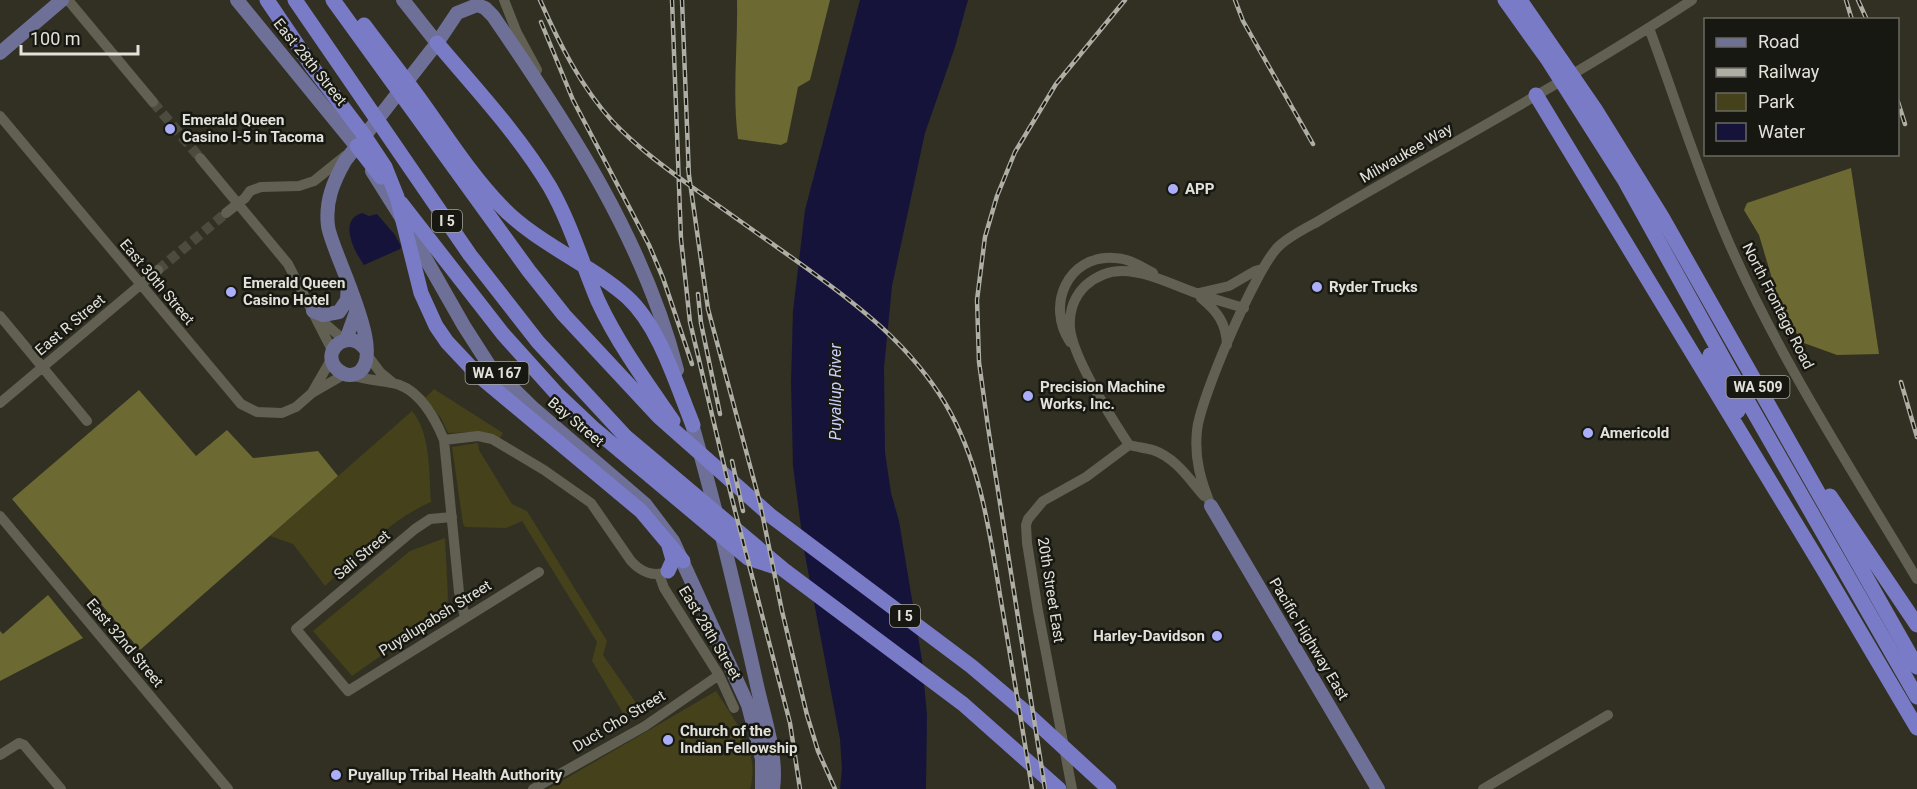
<svg xmlns="http://www.w3.org/2000/svg" width="1917" height="789" viewBox="0 0 1917 789" font-family="Roboto,sans-serif">
<style>
.green{fill:#44411b}
.forest{fill:#6d6933}
.water{fill:#16133b}
.lines{fill:none;stroke-linecap:round;stroke-linejoin:round}
.minor-tunnel{stroke:#4c4b3e;stroke-width:10;stroke-dasharray:10 5;stroke-linecap:butt}
.minor{stroke:#616052;stroke-width:10}
.major{stroke:#6f7098;stroke-width:14}
.highway{stroke:#797bc6;stroke-width:15}
.rail-casing{stroke:#afaea4;stroke-width:4.5}
.rail{stroke:#181812;stroke-width:2;stroke-dasharray:7;stroke-linecap:butt}
.poi-dot{fill:#abaffb;stroke:#181812;stroke-width:2}
.labels{text-anchor:middle;dominant-baseline:central;stroke-width:5;stroke-linejoin:round;paint-order:stroke}
.shield{fill:#181812;stroke:#a6a59e;stroke-width:1.5}
.shield-label{font-size:14px;font-weight:bold;fill:#e3e2da}
.street-label{font-size:15px;fill:#e3e2da;stroke:#181812}
.poi-label{font-size:15px;font-weight:bold;fill:#e3e2da;stroke:#181812;text-anchor:start}
.water-label{font-size:16px;font-style:italic;fill:#cacefb;stroke:#181812}
</style>
<rect width="100%" height="100%" fill="#313023"/>
<!-- green -->
<path class="green" d="M434,389L503,433L500,438L481,432L448,433L441,418L424,399Z
M412,411C431,433 429,474 431,502C391,519 357,556 325,586L293,544L270,536Z
M478,443L479,450L512,504L527,511L607,641L603,655L641,710L627,720L592,661L597,642L522,521L506,528L465,527L463,524L452,447Z
M445,538L448,597L446,610L352,676L313,631L410,551Z
M716,691C735,721 761,752 750,789H548Z"/>
<!-- forest -->
<path class="forest" d="M737,0H830L810,80L798,87L787,142L781,145L738,139C732,94 738,46 737,0Z
M1851,168L1879,354L1837,355L1801,342L1776,292L1759,235L1744,210L1747,203Z
M139,390L196,456L227,430L253,458L318,451L338,476L140,650L12,499Z
M48,595L83,638L0,681V631L3,634Z"/>
<!-- water -->
<path class="water" d="M860,0H968L955,47L925,133L892,286L884,368L885,452L891,493L899,521L922,660L927,715L926,789H840L842,769L840,739L804,550L793,466L791,382L793,311L805,210Z
M362,213L369,216L377,214L395,235L401,246L400,249L364,265C354,251 338,220 362,213Z"/>
<g class="lines">
<!-- minor-tunnel -->
<path class="minor-tunnel" d="M153,102L200,158
M158,270L226,213"/>
<!-- minor -->
<path class="minor" d="M68,0L153,102
M504,0L517,33L537,70
M1649,28C1674,95 1695,163 1723,229C1775,352 1849,465 1917,579
M0,116L241,404L257,412L282,413L296,407L312,393L345,374
M200,158L288,264L333,352
M226,213L245,198L250,191L261,187L299,186L314,181L345,156
M1199,293L1229,286L1255,271L1262,269
M1201,298C1218,312 1226,323 1227,345
M0,316L87,421
M322,321L344,340
M1070,342C1046,306 1067,255 1114,258C1128,258 1140,266 1153,273
M368,356L380,372L392,382
M351,375C365,380 378,380 392,383C418,387 435,418 444,440L459,592L465,617
M313,391L332,358
M0,403L158,270
M444,440L478,436L492,439L544,470L591,503L631,561C641,572 654,578 668,571
M1204,496C1189,479 1176,458 1153,450C1145,448 1137,447 1129,445C1112,419 1073,358 1070,328C1069,312 1074,297 1085,286C1095,277 1108,271 1122,271C1147,271 1173,285 1196,293C1212,299 1228,303 1244,308
M1211,506C1201,481 1194,459 1197,431C1199,401 1257,266 1279,246C1290,236 1304,229 1317,222C1349,202 1382,184 1415,165C1508,112 1602,59 1692,0
M0,516L228,789
M452,517L430,519L415,529L296,629L348,691L539,572
M659,574L664,588L719,675L734,708
M0,755L19,743L24,745L61,789
M533,789L645,726L719,675
M1072,789L1038,611L1027,543L1026,525L1028,519L1043,501L1086,477L1129,445
M1483,789L1608,715"/>
<!-- major -->
<path class="major" d="M237,0L361,152
M403,0L437,43
M0,53L62,0
M372,171L411,233L464,326L489,365L532,407L645,504L673,541L748,705L762,759V789
M313,311L323,315L339,312L347,300L348,284
M346,340L356,312V304
M366,350C351,327 321,348 335,367C340,373 348,377 355,374C392,361 331,252 328,226C325,202 333,182 345,161L437,43L457,13L477,5L485,8L493,16C568,125 644,240 677,370
M689,414C715,502 736,592 756,681C763,715 778,754 773,789
M1211,506L1378,789"/>
<!-- highway -->
<path class="highway" d="M267,0L313,68L361,131L385,167L397,197L421,293L436,326L447,342L478,375L641,511L683,561
M295,0L470,255L538,342L626,437L784,570L963,704L1059,789
M333,0L529,271L564,315L659,417L771,516L971,666L1022,709L1109,789
M1505,0L1548,60L1625,181L1728,367L1917,697
M1520,0L1595,109L1662,217L1917,667
M364,25C384,52 405,78 424,105C449,140 472,176 501,206C537,244 589,263 627,297C660,327 676,384 693,425
M437,43C476,89 519,135 550,187C571,224 582,263 598,301C618,344 646,382 673,421
M1536,95L1822,567L1917,728
M357,146L381,177
M401,203L503,334L557,394L593,428L748,558L776,567
M1710,355L1738,411
M1830,496L1917,625
M668,571L673,560L669,546"/>
<!-- rail casing -->
<g class="rail-casing">
<path id="rail" d="M540,0C559,43 581,87 613,122C637,147 664,167 692,187C730,214 767,240 805,267C859,306 910,345 945,403C980,462 989,528 1000,595C1011,660 1022,724 1032,789
M672,0L681,239L690,322L732,499L790,723L800,789
M682,0L689,177
M1235,0L1243,21L1313,144
M1846,0L1852,20
M1858,0L1867,20
M541,22L573,100L649,245L663,278L692,364
M1898,102L1905,124
M688,168L708,309L760,503L782,611L807,715L818,751L835,789
M698,294L701,323L720,414
M1901,382L1917,437
M732,461L743,511
M1045,789L988,427L979,362L977,300L985,237L997,196L1015,152L1056,84L1125,0"/>
</g>
<!-- rail -->
<use href="#rail" class="rail"/>
</g>
<!-- markers -->
<g class="poi-dot">
<circle cx="170" cy="129" r="6"/>
<circle cx="1173" cy="189" r="6"/>
<circle cx="1317" cy="287" r="6"/>
<circle cx="231" cy="292" r="6"/>
<circle cx="1028" cy="396" r="6"/>
<circle cx="1588" cy="433" r="6"/>
<circle cx="1217" cy="636" r="6"/>
<circle cx="668" cy="740" r="6"/>
<circle cx="336" cy="775" r="6"/>
</g>
<g class="labels">
<!-- shield labels -->
<g class="shield">
<rect x="432" y="210" width="30" height="22" rx="4.5"/>
<rect x="465.5" y="362" width="63" height="22" rx="4.5"/>
<rect x="1726.5" y="376" width="63" height="22" rx="4.5"/>
<rect x="890" y="605" width="30" height="22" rx="4.5"/>
</g>
<g class="shield-label">
<text x="447" y="221">I 5</text>
<text x="497" y="373">WA 167</text>
<text x="1758" y="387">WA 509</text>
<text x="905" y="616">I 5</text>
</g>
<!-- street labels -->
<g class="street-label">
<text transform="translate(310 62) rotate(51)">East 28th Street</text>
<text transform="translate(1406 153) rotate(-30)">Milwaukee Way</text>
<text transform="translate(157 282) rotate(50)">East 30th Street</text>
<text transform="translate(1778 306) rotate(63)">North Frontage Road</text>
<text transform="translate(70 325) rotate(-40)">East R Street</text>
<text transform="translate(576 422) rotate(40)">Bay Street</text>
<text transform="translate(362 555) rotate(-40)">Sali Street</text>
<text transform="translate(1051 590) rotate(81)">20th Street East</text>
<text transform="translate(435 618) rotate(-32)">Puyalupabsh Street</text>
<text transform="translate(710 633) rotate(59)">East 28th Street</text>
<text transform="translate(1309 639) rotate(59)">Pacific Highway East</text>
<text transform="translate(125 643) rotate(50)">East 32nd Street</text>
<text transform="translate(619 721) rotate(-31)">Duct Cho Street</text>
</g>
<!-- poi labels -->
<g class="poi-label">
<text x="182" y="120">Emerald Queen<tspan x="182" dy="17">Casino I-5 in Tacoma</tspan></text>
<text x="1185" y="189">APP</text>
<text x="243" y="283">Emerald Queen<tspan x="243" dy="17">Casino Hotel</tspan></text>
<text x="1329" y="287">Ryder Trucks</text>
<text x="1040" y="387">Precision Machine<tspan x="1040" dy="17">Works, Inc.</tspan></text>
<text x="1600" y="433">Americold</text>
<text x="1205" y="636" text-anchor="end">Harley-Davidson</text>
<text x="680" y="731">Church of the<tspan x="680" dy="17">Indian Fellowship</tspan></text>
<text x="348" y="775">Puyallup Tribal Health Authority</text>
</g>
<!-- water labels -->
<g class="water-label">
<text transform="translate(835 392) rotate(-90)">Puyallup River</text>
</g>
</g>
<!-- legend -->
<rect x="1704" y="18" width="195" height="138" fill="#181812" stroke="#696962" stroke-width="1.5"/>
<rect x="1716" y="38" width="30" height="9" fill="#6f7098" stroke="#696962" stroke-width="1.5"/>
<text x="1758" y="48" font-size="18" fill="#e3e2da">Road</text>
<rect x="1716" y="68" width="30" height="9" fill="#afaea4" stroke="#696962" stroke-width="1.5"/>
<text x="1758" y="78" font-size="18" fill="#e3e2da">Railway</text>
<rect x="1716" y="93" width="30" height="18" fill="#44411b" stroke="#696962" stroke-width="1.5"/>
<text x="1758" y="108" font-size="18" fill="#e3e2da">Park</text>
<rect x="1716" y="123" width="30" height="18" fill="#16133b" stroke="#696962" stroke-width="1.5"/>
<text x="1758" y="138" font-size="18" fill="#e3e2da">Water</text>
<!-- scale -->
<path d="M21 45v9h117v-9" fill="none" stroke="#e3e2da" stroke-width="3"/>
<text x="30" y="45" font-size="18" fill="#e3e2da" stroke="#181812" stroke-width="4.5" paint-order="stroke">100 m</text>
</svg>
